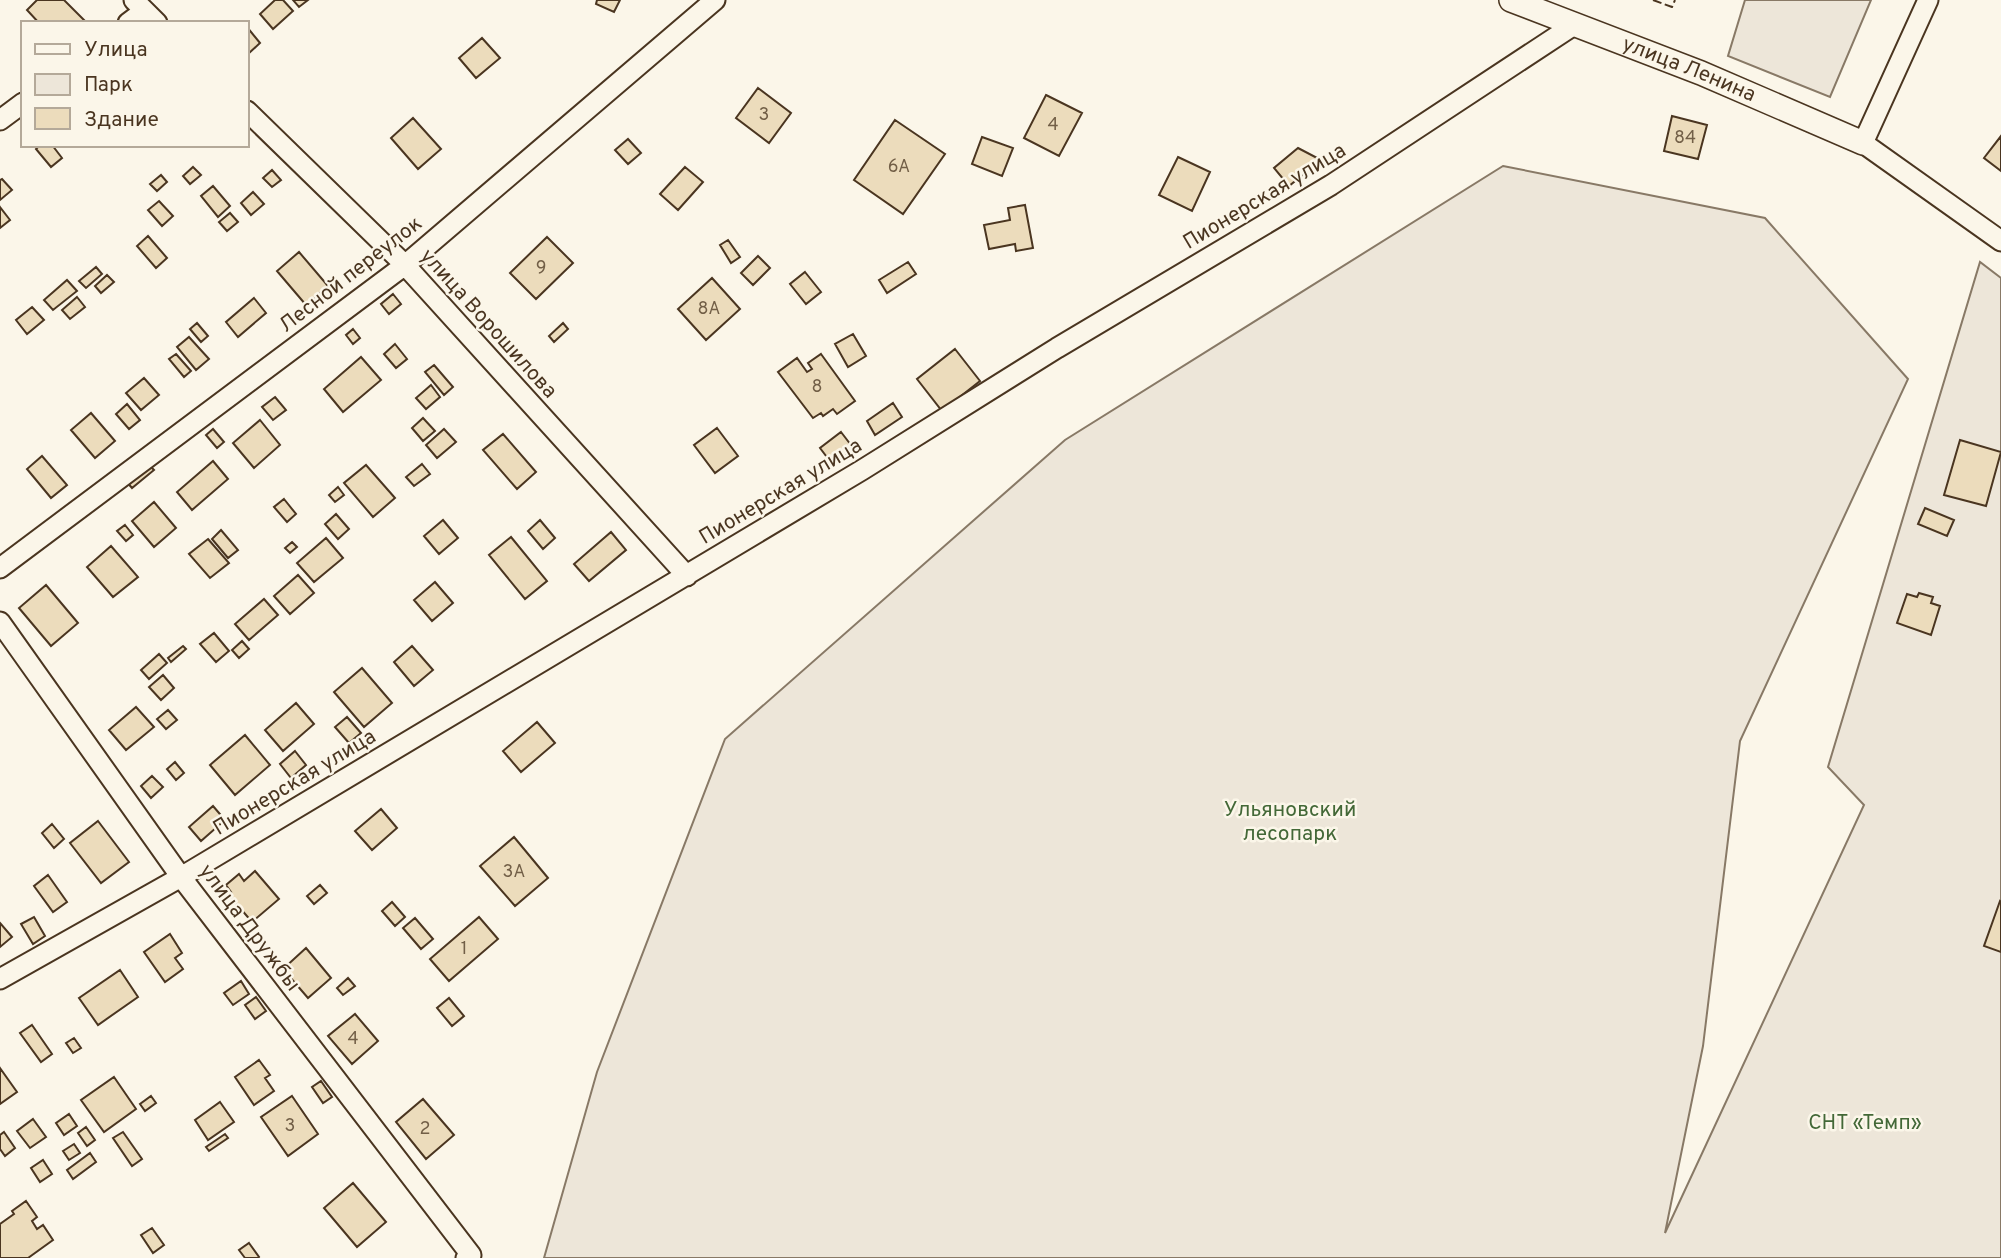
<svg xmlns="http://www.w3.org/2000/svg" width="2001" height="1258" viewBox="0 0 2001 1258" font-family="Overpass,sans-serif">
<style>
.green{fill:#ede6d9;stroke:#887966;stroke-width:2}
.building{fill:#ecdcbc;stroke:#4a3520;stroke-width:2}
.lines{fill:none;stroke-linecap:round;stroke-linejoin:round}
.minor-casing{stroke:#4a3520;stroke-width:23}
.tertiary-casing{stroke:#4a3520;stroke-width:26}
.minor{stroke:#fbf6e9;stroke-width:19}
.tertiary{stroke:#fbf6e9;stroke-width:23}
.fence{stroke:#4a3520;stroke-width:2;stroke-dasharray:9 3.5;stroke-linecap:butt}
.labels{text-anchor:middle;dominant-baseline:central;stroke-width:5;stroke-linejoin:round;paint-order:stroke}
.number-label{font-size:18px;fill:#725f47}
.street-label{font-size:21px;fill:#4a3520;stroke:#fbf6e9}
.park-label{font-size:21px;fill:#436837;stroke:#fbf6e9}
</style>
<rect width="100%" height="100%" fill="#fbf6e9"/>
<!-- green -->
<path class="green" d="M1745,0H1871L1830,97L1728,56Z
M1503,166L1765,218L1908,379L1740,741L1703,1046L1665,1233L1864,805L1828,767L1980,262L2001,278V1258H544L597,1072L725,739L1065,440Z"/>
<!-- building -->
<path class="building" d="M37,0H64L87,23H39L27,10Z
M275,0H283L293,11L273,29L260,14Z
M293,0H308L299,7Z
M597,0H620L614,12L596,4Z
M247,27L260,43L247,55Z
M482,38L500,58L476,78L459,58Z
M758,88L791,113L769,143L736,118Z
M1046,95L1082,113L1059,156L1024,138Z
M1672,116L1707,125L1698,159L1664,151Z
M413,118L441,149L418,169L391,138Z
M895,120L945,154L903,214L854,180Z
M2001,136V171L1984,158Z
M982,137L1013,148L1002,176L972,164Z
M628,139L641,153L628,164L615,150Z
M40,145H52L62,158L51,167L36,149Z
M1298,148L1321,160L1289,186L1274,168Z
M1178,157L1210,172L1192,211L1159,195Z
M193,167L201,175L190,184L183,176Z
M685,167L703,182L678,210L660,194Z
M272,170L281,180L272,187L263,178Z
M161,175L167,182L157,191L150,184Z
M2,179L12,190L0,200V180Z
M213,186L230,206L218,217L201,196Z
M253,192L264,204L251,215L241,203Z
M159,201L173,216L162,226L148,210Z
M1025,205L1033,248L1016,251L1015,244L989,249L984,225L1010,220L1008,208Z
M0,207L10,220L0,228Z
M230,213L238,222L227,231L219,222Z
M148,236L167,258L156,268L137,246Z
M547,237L573,263L536,299L510,273Z
M728,240L740,257L731,263L720,245Z
M299,252L328,286L306,305L277,271Z
M758,256L770,268L753,285L741,273Z
M908,262L916,274L887,293L879,280Z
M96,267L102,274L86,288L79,281Z
M805,272L821,292L806,304L790,284Z
M107,275L114,282L101,293L95,286Z
M712,278L740,309L706,340L678,309Z
M67,280L77,291L53,310L44,300Z
M393,294L401,304L389,314L381,304Z
M77,297L85,307L70,319L62,310Z
M254,298L266,313L238,337L226,322Z
M32,307L44,320L27,334L16,320Z
M197,323L208,336L201,342L190,329Z
M563,323L568,329L554,342L549,336Z
M353,329L360,338L353,344L346,335Z
M853,334L866,356L848,367L835,344Z
M189,337L209,359L196,370L177,347Z
M395,344L407,359L396,368L384,354Z
M955,349L980,381L942,411L917,379Z
M176,354L191,371L184,377L169,359Z
M821,354L855,401L837,414L833,409L823,416L821,413L813,418L778,372L797,358L807,372L812,369L808,363Z
M361,357L381,380L343,412L324,389Z
M434,365L453,387L444,395L425,372Z
M144,378L159,395L141,410L126,393Z
M431,385L440,397L426,409L416,398Z
M275,397L286,410L273,420L262,407Z
M893,403L902,417L875,435L867,421Z
M127,404L140,420L129,429L116,414Z
M91,413L115,441L95,458L71,430Z
M423,418L435,431L423,441L412,428Z
M260,420L280,445L254,468L233,443Z
M717,428L738,456L715,473L694,445Z
M213,429L224,442L217,448L206,435Z
M444,429L456,442L437,458L426,445Z
M841,432L854,449L833,465L820,448Z
M503,434L536,472L517,489L483,450Z
M1960,440L2001,452L1986,506L1944,495Z
M42,456L67,485L51,498L27,469Z
M213,461L228,479L192,510L177,492Z
M147,463L154,470L132,488L126,481Z
M422,464L430,474L414,486L406,477Z
M366,465L395,498L373,517L344,483Z
M338,487L344,495L335,502L329,495Z
M284,499L296,514L287,522L274,507Z
M154,502L176,528L154,547L132,521Z
M1925,508L1954,520L1947,536L1918,524Z
M336,514L349,529L338,539L325,524Z
M443,520L458,538L439,554L424,536Z
M540,520L555,538L543,549L528,531Z
M125,525L133,535L126,541L117,531Z
M221,530L238,550L228,558L212,539Z
M611,532L626,550L589,581L574,564Z
M511,537L547,581L525,599L489,555Z
M326,538L343,558L314,582L297,563Z
M208,539L229,563L210,578L189,554Z
M292,542L297,547L290,553L285,548Z
M111,546L138,577L113,597L87,567Z
M298,575L314,593L290,614L274,596Z
M435,582L453,603L432,621L414,600Z
M46,585L78,623L51,646L19,608Z
M1919,593L1933,597L1931,603L1940,606L1931,635L1897,623L1907,594L1917,597Z
M264,599L278,615L249,640L235,624Z
M214,633L229,651L216,662L200,644Z
M242,641L249,649L239,658L232,650Z
M183,646L186,649L171,662L168,658Z
M412,646L433,670L414,686L394,662Z
M159,654L167,663L149,679L141,670Z
M362,668L392,703L364,727L334,692Z
M163,675L174,688L161,700L149,687Z
M296,703L314,724L283,751L265,730Z
M136,707L154,727L126,750L109,730Z
M168,710L177,720L166,729L157,719Z
M347,717L361,733L349,743L335,727Z
M537,722L555,743L521,772L503,751Z
M245,735L270,765L235,795L210,765Z
M295,751L306,765L291,778L280,764Z
M175,762L184,773L176,780L167,769Z
M152,776L163,787L151,798L141,786Z
M213,806L225,820L201,841L189,827Z
M381,809L397,828L372,850L355,831Z
M98,821L129,862L101,883L70,843Z
M52,824L64,839L54,848L42,833Z
M514,837L548,878L515,906L480,866Z
M255,871L279,899L252,922L228,894L231,892L226,885L239,874L244,881Z
M48,875L67,902L53,912L34,886Z
M320,885L327,893L314,904L307,896Z
M2000,901L2001,902V952L1984,946Z
M392,902L405,917L395,926L382,911Z
M34,917L45,936L33,944L21,924Z
M479,917L498,939L449,981L430,959Z
M415,918L433,939L421,949L403,928Z
M0,923L12,937L0,947Z
M170,934L182,953L175,958L183,969L165,982L144,952Z
M306,948L331,978L308,998L283,969Z
M120,970L138,997L98,1025L79,998Z
M348,978L355,986L343,995L337,988Z
M241,981L249,994L233,1005L224,993Z
M256,997L266,1011L255,1019L245,1005Z
M449,998L464,1016L452,1026L437,1008Z
M355,1014L378,1041L352,1064L328,1036Z
M32,1025L52,1054L41,1062L20,1033Z
M74,1038L81,1048L73,1053L66,1043Z
M259,1060L270,1075L265,1078L274,1091L254,1105L235,1077Z
M0,1068L17,1092L0,1104Z
M114,1077L136,1109L104,1132L81,1100Z
M321,1081L332,1097L323,1103L312,1087Z
M151,1096L156,1103L145,1111L140,1104Z
M292,1096L318,1134L288,1156L261,1117Z
M423,1099L454,1135L426,1159L396,1122Z
M220,1102L234,1122L208,1140L195,1120Z
M69,1114L77,1126L64,1135L56,1123Z
M33,1119L46,1137L30,1148L17,1131Z
M86,1127L95,1140L87,1146L78,1133Z
M4,1132L15,1148L5,1156L0,1149V1135Z
M123,1132L142,1159L132,1166L113,1138Z
M225,1134L228,1138L209,1151L206,1147Z
M74,1144L80,1153L69,1160L63,1151Z
M90,1153L96,1162L73,1179L67,1170Z
M43,1160L52,1174L40,1182L31,1168Z
M353,1183L386,1222L357,1247L324,1208Z
M26,1201L37,1217L32,1221L37,1229L43,1225L53,1240L28,1258H0V1224L14,1214L12,1211Z
M152,1228L164,1245L153,1253L141,1235Z
M249,1243L259,1257L258,1258H245L239,1250Z"/>
<g class="lines">
<!-- minor casing -->
<g class="minor-casing">
<path id="minor" d="M134,0L157,23
M1928,0L1863,143L2001,241
M128,23L144,11
M247,111L405,265L687,576
M0,120L23,103
M0,568L405,265L715,0
M0,622L181,877L471,1255L466,1258
M0,979L181,877L862,470L1057,348L1331,185L1574,25"/>
</g>
<!-- tertiary casing -->
<g class="tertiary-casing">
<g id="tertiary">
<path id="s1" d="M1511,0L1701,73L1863,143"/>
</g>
</g>
<!-- minor -->
<use href="#minor" class="minor"/>
<!-- tertiary -->
<use href="#tertiary" class="tertiary"/>
<!-- fence -->
<path class="fence" d="M1653,0L1672,7L1675,0"/>
</g>
<g class="labels">
<!-- number labels -->
<g class="number-label">
<text x="764" y="115">3</text>
<text x="1053" y="125">4</text>
<text x="1685" y="138">84</text>
<text x="899" y="167">6А</text>
<text x="541" y="268">9</text>
<text x="709" y="309">8А</text>
<text x="817" y="387">8</text>
<text x="514" y="872">3А</text>
<text x="464" y="949">1</text>
<text x="353" y="1039">4</text>
<text x="290" y="1126">3</text>
<text x="425" y="1129">2</text>
</g>
<!-- street labels -->
<g class="street-label">
<text stroke="none"><textPath href="#s1" startOffset="191">улица Ленина</textPath></text>
<text transform="translate(1265 197) rotate(-31)">Пионерская улица</text>
<text transform="translate(351 275) rotate(-38)">Лесной переулок</text>
<text transform="translate(488 324) rotate(48)">улица Ворошилова</text>
<text transform="translate(781 492) rotate(-31)">Пионерская улица</text>
<text transform="translate(295 783) rotate(-31)">Пионерская улица</text>
<text transform="translate(249 928) rotate(53)">улица Дружбы</text>
</g>
<!-- park labels -->
<g class="park-label">
<text x="1290" y="810">Ульяновский<tspan x="1290" dy="24">лесопарк</tspan></text>
<text x="1865" y="1123">СНТ «Темп»</text>
</g>
</g>
<!-- legend -->
<rect x="21" y="21" width="228" height="126" fill="#fbf6e9" stroke="#b4a999" stroke-width="2"/>
<rect x="35" y="44" width="35" height="10" fill="#fbf6e9" stroke="#b4a999" stroke-width="2"/>
<text x="84" y="56" font-size="21" fill="#4a3520">Улица</text>
<rect x="35" y="74" width="35" height="21" fill="#ede6d9" stroke="#b4a999" stroke-width="2"/>
<text x="84" y="91" font-size="21" fill="#4a3520">Парк</text>
<rect x="35" y="108" width="35" height="21" fill="#ecdcbc" stroke="#b4a999" stroke-width="2"/>
<text x="84" y="126" font-size="21" fill="#4a3520">Здание</text>
</svg>
